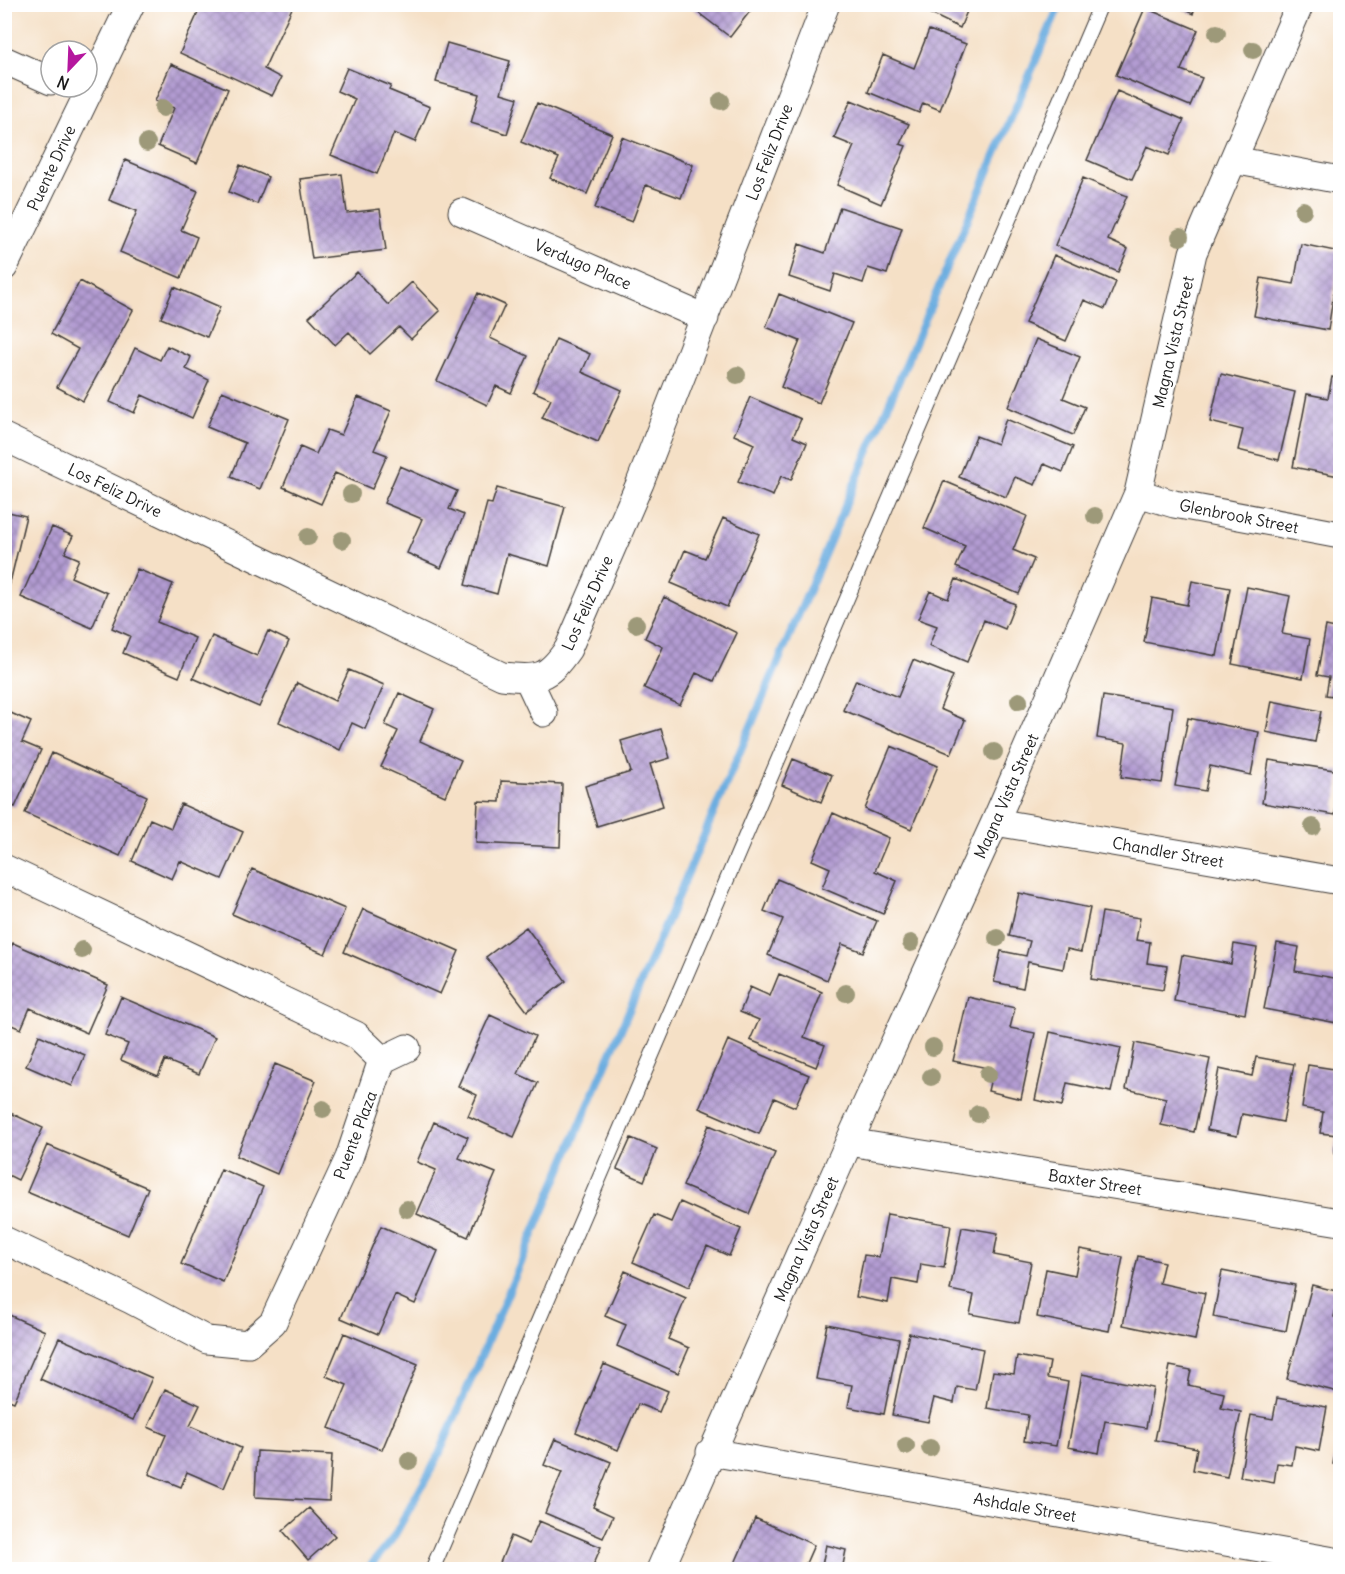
<svg xmlns="http://www.w3.org/2000/svg" width="1345" height="1574" viewBox="0 0 1345 1574" font-family="Delius,sans-serif">
<style>
.lines{fill:none;stroke-linecap:round;stroke-linejoin:round}
.stream{stroke:#6cade0;stroke-width:8}
.building{fill:url(#building-cross-hatch)}
.lane-casing{stroke:#3d3936;stroke-width:16}
.street-casing{stroke:#3d3936;stroke-width:29}
.lane{stroke:#fff;stroke-width:14}
.street{stroke:#fff;stroke-width:27}
.tree{fill:#9d9979}
.labels{text-anchor:middle;dominant-baseline:central;stroke-width:4.5;stroke-linejoin:round;paint-order:stroke}
.street-label{font-size:16px;fill:#1c1c1c;stroke:#fff}
</style>
<defs>
<pattern id="building-cross-hatch" width="8" height="8" patternUnits="userSpaceOnUse" patternTransform="scale(1.5)"><rect width="8" height="8" fill="#b29bd2"/><path d="M0 0l8 8M0 8l8-8" fill="none" stroke="#907eaa"/></pattern>
</defs>
<rect width="100%" height="100%" fill="#fff"/>
<filter id="ink" filterUnits="userSpaceOnUse"><feTurbulence type="fractalNoise" baseFrequency=".0167" numOctaves="2"/><feDisplacementMap in="SourceGraphic" scale="12" xChannelSelector="R" yChannelSelector="G"/><feConvolveMatrix kernelMatrix="1 2 1 2 8 2 1 2 1" color-interpolation-filters="sRGB"/></filter>
<filter id="wash" filterUnits="userSpaceOnUse"><feTurbulence type="fractalNoise" baseFrequency=".008" numOctaves="4" result="noise"/><feDisplacementMap in="SourceGraphic" scale="24" xChannelSelector="R" yChannelSelector="G"/><feGaussianBlur stdDeviation="1.35" result="paint"/><feColorMatrix in="noise" values="0 0 0 0 0 0 0 0 0 0 0 0 0 0 0 0 0 1.4 0 .05"/><feComposite in="paint" operator="in"/></filter>
<g filter="url(#wash)">
<rect width="100%" height="100%" fill="#f5e0c6"/>
<g class="lines">
<!-- stream -->
<path class="stream" d="M367,1570L393,1538L437,1459L1060,4"/>
</g>
<g id="blocks">
<!-- building -->
<path class="building" d="M202,4L293,6L264,69L281,78L272,96L180,53Z
M687,4H752L754,6L730,37Z
M910,4H970L960,28Z
M1172,4H1196L1193,14Z
M1145,8L1198,30L1181,70L1202,78L1190,106L1116,75Z
M929,30L966,44L940,110L923,103L919,113L868,92L883,55L914,68Z
M447,43L510,61L501,93L518,98L507,134L471,123L479,94L436,82Z
M171,64L228,89L197,163L158,146L174,108L155,101Z
M347,68L391,86L389,90L430,107L415,142L394,133L377,174L331,155L355,99L337,91Z
M1117,91L1184,120L1169,155L1147,146L1132,179L1087,160Z
M851,100L909,124L900,144L906,146L881,204L837,185L854,146L834,138Z
M537,103L612,134L587,194L550,178L559,158L521,142Z
M622,137L693,165L681,198L646,185L632,222L595,208Z
M125,160L198,191L181,230L197,237L181,278L120,252L137,211L109,200Z
M240,165L268,177L257,204L229,192Z
M342,174L347,213L380,209L386,250L312,259L300,179Z
M1083,178L1127,196L1108,240L1128,249L1118,272L1055,245Z
M840,207L902,228L887,274L868,268L863,283L835,274L830,291L789,277L799,244L825,253Z
M1301,244L1340,252L1328,330L1254,316L1261,278L1294,284Z
M1054,255L1116,282L1105,309L1084,300L1066,341L1025,323Z
M357,272L388,305L412,282L440,311L411,339L399,327L370,354L349,332L335,345L309,317Z
M80,281L133,310L83,401L57,387L78,349L51,334Z
M174,287L220,307L207,337L161,318Z
M478,293L505,305L490,338L528,356L511,393L496,386L487,405L437,381Z
M779,294L852,323L819,403L781,387L800,341L766,327Z
M556,339L590,354L582,372L622,390L598,442L542,418L551,399L533,391Z
M1036,339L1080,357L1063,398L1085,407L1073,435L1008,407Z
M167,346L191,357L186,369L209,380L192,418L142,395L134,413L110,402L135,348L160,360Z
M1221,374L1295,392L1279,460L1238,450L1243,430L1210,422Z
M1332,377L1340,379L1339,476L1293,467L1307,394L1328,398Z
M222,391L289,419L260,489L231,477L245,443L207,427Z
M358,397L391,411L374,450L387,455L372,489L335,473L321,504L283,487L300,447L316,454L327,430L341,435Z
M750,397L801,419L793,437L807,443L791,480L781,476L773,496L738,482L754,444L734,435Z
M1006,419L1073,447L1063,472L1044,464L1035,485L1015,477L1006,497L959,477L976,436L997,444Z
M400,466L457,491L449,509L464,515L441,568L407,553L422,519L384,503Z
M944,481L1027,516L1013,550L1034,559L1019,594L956,567L965,546L924,528Z
M497,488L565,507L549,566L507,554L497,594L465,585L487,503L492,504Z
M4,511L26,516L8,591L4,590Z
M723,518L759,534L727,607L671,583L685,550L705,558Z
M52,527L73,536L65,553L79,559L71,577L107,593L92,628L21,597Z
M137,569L173,584L157,622L195,638L179,677L123,653L130,636L112,628Z
M956,579L1015,604L1005,629L984,620L967,662L929,646L937,626L918,619L930,591L948,599Z
M1192,581L1230,588L1217,656L1144,642L1152,598L1187,605Z
M1247,587L1290,596L1282,634L1310,639L1303,678L1232,664Z
M664,597L737,633L714,681L696,673L680,705L644,688L663,647L645,638Z
M1326,626L1340,629V697L1326,695L1329,677L1317,675Z
M268,631L289,641L259,707L193,678L212,636L257,656Z
M913,660L953,676L940,709L965,720L951,754L843,710L856,680L898,697Z
M349,670L384,685L365,729L352,723L340,750L279,722L297,683L335,701Z
M399,693L434,709L420,741L461,760L445,796L381,767L398,731L385,725Z
M1103,696L1173,707L1162,783L1121,777L1126,743L1097,738Z
M1272,701L1321,711L1315,742L1266,732Z
M4,710L31,722L22,742L41,750L15,807L4,803Z
M1188,718L1259,732L1251,775L1210,766L1205,791L1175,786Z
M661,729L670,758L650,764L663,806L597,826L585,786L631,772L621,741Z
M891,746L938,766L911,829L865,809Z
M52,753L147,796L120,856L25,813Z
M793,759L832,775L821,802L782,785Z
M1269,760L1340,771L1335,815L1262,803Z
M501,781L562,784L560,847L476,843L478,801L500,802Z
M181,804L243,832L222,879L180,861L172,879L132,861L150,819L171,828Z
M833,813L889,838L875,871L897,881L883,914L822,888L830,868L812,860Z
M252,869L345,909L325,954L232,914Z
M777,879L877,921L863,952L842,944L827,980L768,955L783,919L764,911Z
M1019,893L1090,908L1081,952L1067,949L1063,969L1028,962L1023,988L994,982L1001,951L1026,956L1030,941L1009,936Z
M363,909L459,951L440,994L344,952Z
M1102,912L1140,918L1136,940L1150,942L1147,963L1167,966L1163,990L1091,979Z
M526,927L566,981L527,1011L486,957Z
M13,943L108,985L87,1033L30,1008L21,1029L4,1022V961Z
M1277,943L1299,947L1295,971L1340,979L1337,1023L1264,1009Z
M1234,944L1257,948L1245,1014L1174,1001L1182,955L1231,964Z
M779,974L822,992L804,1037L825,1045L816,1067L750,1040L759,1020L740,1012L750,987L770,996Z
M121,997L215,1037L199,1074L165,1060L158,1076L121,1060L128,1044L105,1035Z
M968,997L1015,1008L1010,1028L1035,1033L1021,1099L988,1091L993,1069L953,1061Z
M490,1015L535,1036L518,1074L538,1083L514,1137L468,1116L477,1095L458,1086Z
M1050,1032L1121,1048L1111,1092L1067,1083L1062,1106L1035,1100Z
M39,1035L85,1055L72,1086L26,1066Z
M728,1040L809,1075L795,1107L774,1098L759,1134L699,1108Z
M1135,1043L1210,1059L1194,1132L1161,1125L1166,1098L1126,1089Z
M1256,1057L1294,1064L1283,1122L1242,1114L1237,1136L1207,1130L1219,1069L1252,1076Z
M275,1064L316,1081L277,1174L236,1156Z
M1308,1065L1340,1070V1155L1334,1154L1337,1135L1320,1133L1323,1112L1302,1108Z
M4,1110L43,1128L18,1180L4,1173Z
M434,1122L468,1137L459,1158L496,1173L468,1237L417,1214L436,1170L417,1162Z
M709,1125L775,1153L749,1214L683,1186Z
M631,1138L657,1149L644,1181L617,1169Z
M47,1145L148,1188L128,1235L27,1192Z
M221,1169L263,1187L223,1282L181,1264Z
M680,1202L741,1229L729,1256L707,1246L689,1287L633,1262L654,1215L671,1222Z
M887,1214L951,1225L944,1268L921,1264L918,1284L892,1279L888,1303L856,1297L864,1255L879,1257Z
M381,1226L438,1251L415,1304L395,1295L378,1334L341,1318Z
M962,1227L998,1233L994,1255L1031,1262L1019,1323L970,1314L974,1295L950,1290Z
M1080,1249L1123,1257L1109,1331L1037,1317L1046,1269L1075,1275Z
M1138,1256L1164,1262L1159,1283L1205,1293L1195,1340L1123,1325Z
M625,1271L686,1298L668,1339L689,1348L678,1373L617,1346L626,1325L605,1316Z
M1222,1271L1295,1285L1286,1331L1213,1317Z
M1312,1285L1340,1292L1334,1317L1340,1319L1338,1392L1287,1379Z
M7,1314L45,1331L14,1402L4,1398V1320Z
M827,1324L899,1339L884,1414L848,1407L852,1385L816,1379Z
M344,1333L418,1364L382,1450L329,1428L347,1385L326,1376Z
M909,1333L983,1349L975,1390L957,1387L954,1403L934,1398L928,1422L892,1415Z
M59,1338L152,1378L133,1420L40,1379Z
M1017,1356L1050,1362L1047,1378L1068,1382L1056,1446L1024,1441L1028,1415L987,1408L993,1371L1014,1374Z
M604,1364L668,1391L659,1412L638,1404L618,1450L576,1432Z
M1170,1366L1191,1370L1188,1385L1224,1393L1221,1408L1241,1412L1227,1477L1193,1470L1197,1448L1155,1440Z
M1082,1374L1153,1388L1146,1428L1105,1421L1099,1453L1068,1447Z
M165,1389L200,1405L190,1426L241,1448L224,1488L187,1472L181,1487L149,1474L166,1435L148,1427Z
M1277,1398L1327,1407L1319,1451L1295,1446L1292,1465L1277,1463L1274,1483L1240,1477L1251,1415L1273,1419Z
M1339,1429H1340V1465L1333,1464Z
M555,1439L611,1462L593,1507L613,1516L603,1538L545,1513L562,1472L544,1465Z
M257,1451L332,1455L329,1501L255,1497Z
M309,1508L335,1536L308,1560L283,1531Z
M755,1518L814,1545L803,1570H732Z
M539,1521L601,1547L591,1570H497L511,1536L529,1544Z
M826,1545L846,1550L842,1570H821Z"/>
</g>
</g>
<g filter="url(#ink)">
<use href="#blocks" fill-opacity="0" stroke="#3d3936" stroke-width="1.5"/>
<g class="lines">
<!-- lane casing -->
<g class="lane-casing">
<path id="lane" d="M432,1570L1101,4"/>
</g>
<!-- street casing -->
<g class="street-casing">
<path id="street" d="M4,60L51,81
M1233,160L1340,180
M462,212L705,318
M4,267L131,4
M4,437L502,676C539,680 547,679 568,649L640,483L826,4
M1138,493L1174,504L1340,535
M528,679L544,713
M995,822L1340,881
M4,868L356,1035L382,1060L349,1158L273,1322L248,1344L207,1340L131,1300L4,1240
M382,1060L407,1048
M849,1142L1340,1222
M710,1452L1340,1562
M660,1570L849,1142L995,822L1138,493L1193,253L1300,4"/>
</g>
<!-- lane -->
<use href="#lane" class="lane"/>
<!-- street -->
<use href="#street" class="street"/>
</g>
<!-- trees -->
<g class="tree">
<circle cx="1217" cy="33" r="9"/>
<circle cx="1253" cy="50" r="9"/>
<circle cx="721" cy="101" r="9"/>
<circle cx="163" cy="108" r="9"/>
<circle cx="147" cy="143" r="9"/>
<circle cx="1303" cy="210" r="9"/>
<circle cx="1180" cy="237" r="9"/>
<circle cx="737" cy="375" r="9"/>
<circle cx="351" cy="494" r="9"/>
<circle cx="1095" cy="516" r="9"/>
<circle cx="308" cy="537" r="9"/>
<circle cx="342" cy="540" r="9"/>
<circle cx="636" cy="624" r="9"/>
<circle cx="1019" cy="701" r="9"/>
<circle cx="994" cy="752" r="9"/>
<circle cx="1313" cy="827" r="9"/>
<circle cx="997" cy="938" r="9"/>
<circle cx="911" cy="943" r="9"/>
<circle cx="82" cy="950" r="9"/>
<circle cx="846" cy="993" r="9"/>
<circle cx="933" cy="1047" r="9"/>
<circle cx="988" cy="1074" r="9"/>
<circle cx="931" cy="1077" r="9"/>
<circle cx="323" cy="1109" r="9"/>
<circle cx="978" cy="1114" r="9"/>
<circle cx="407" cy="1209" r="9"/>
<circle cx="906" cy="1446" r="9"/>
<circle cx="930" cy="1448" r="9"/>
<circle cx="409" cy="1461" r="9"/>
</g>
</g>
<g class="labels">
<!-- street labels -->
<g class="street-label">
<text transform="translate(769 152) rotate(-69)">Los Feliz Drive</text>
<text transform="translate(51 168) rotate(-65)">Puente Drive</text>
<text transform="translate(583 264) rotate(23)">Verdugo Place</text>
<text transform="translate(1173 342) rotate(-77)">Magna Vista Street</text>
<text transform="translate(115 490) rotate(26)">Los Feliz Drive</text>
<text transform="translate(1239 516) rotate(11)">Glenbrook Street</text>
<text transform="translate(587 603) rotate(-66)">Los Feliz Drive</text>
<text transform="translate(1006 796) rotate(-66)">Magna Vista Street</text>
<text transform="translate(1168 852) rotate(10)">Chandler Street</text>
<text transform="translate(355 1135) rotate(-69)">Puente Plaza</text>
<text transform="translate(1095 1182) rotate(9)">Baxter Street</text>
<text transform="translate(806 1239) rotate(-66)">Magna Vista Street</text>
<text transform="translate(1025 1507) rotate(10)">Ashdale Street</text>
</g>
</g>
<!-- margin -->
<rect width="1345" height="1574" fill="none" stroke="#fff" stroke-width="24"/>
<!-- north arrow -->
<g transform="translate(69 69) rotate(203)"><circle r="28" fill="#ffffff" stroke="#a4a4a4" stroke-width="1.5"/>
<path d="M0-4.5L10 22L0 15L-10 22Z" fill="#b5179e"/>
<text y="-9" font-size="16" font-weight="bold" text-anchor="middle" fill="#1c1c1c">N</text>
</g>
</svg>
